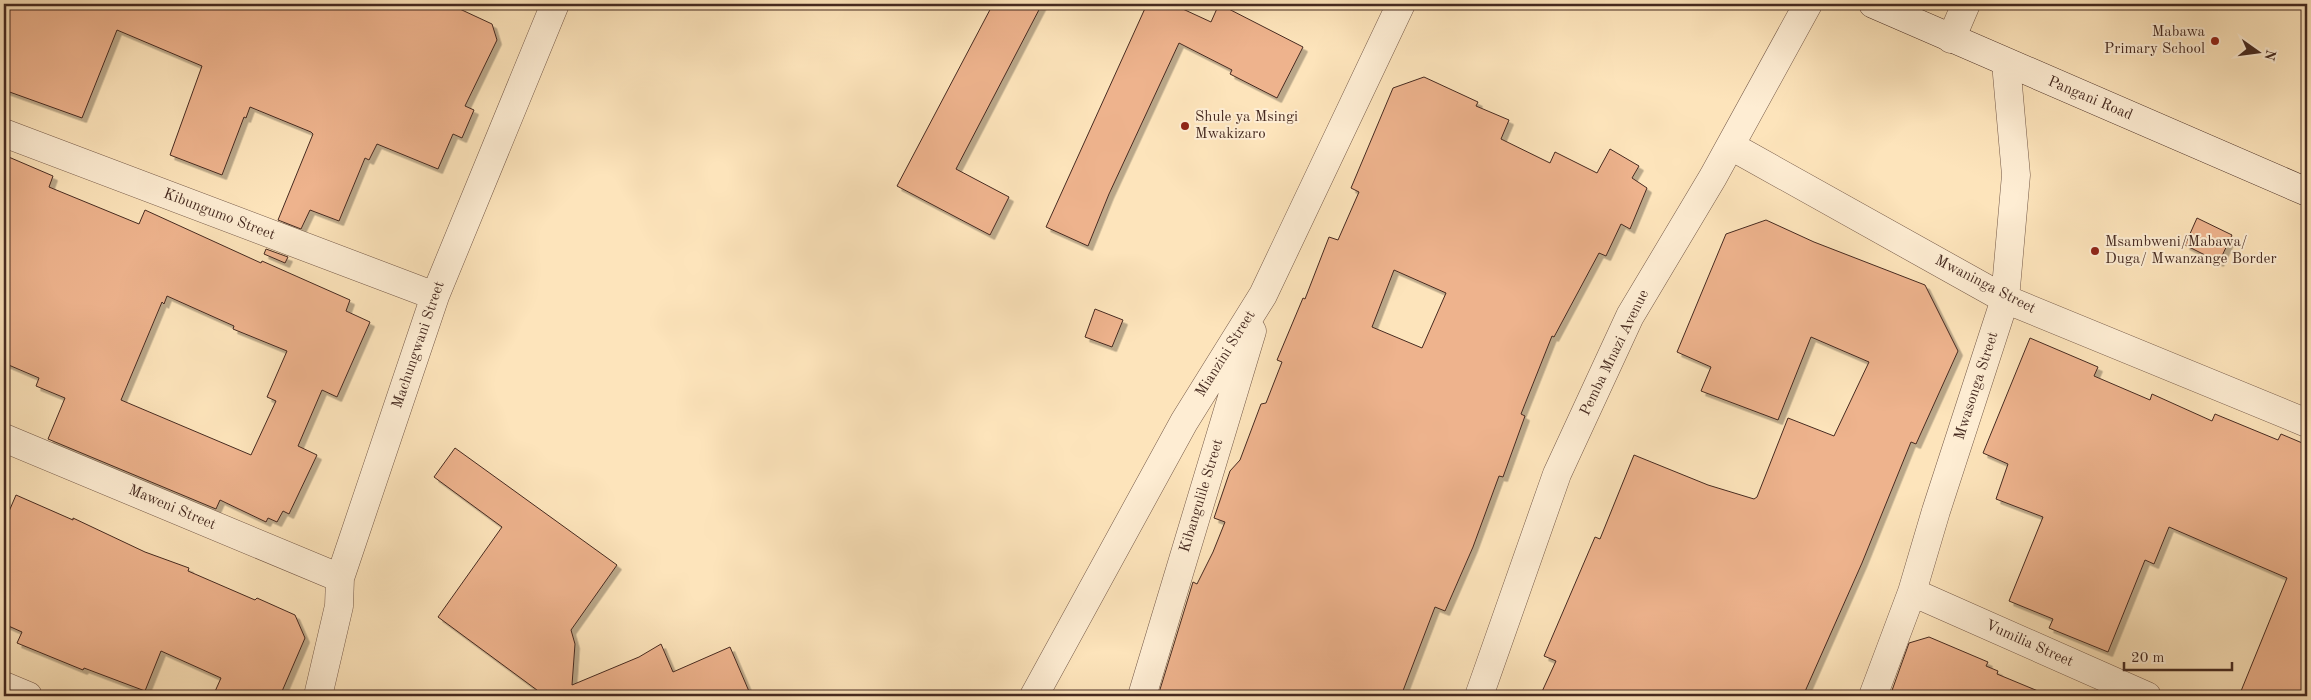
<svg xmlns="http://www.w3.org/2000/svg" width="2311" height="700" viewBox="0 0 2311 700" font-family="'Old Standard TT',serif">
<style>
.building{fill:#eeb38d;stroke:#462a20;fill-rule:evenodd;filter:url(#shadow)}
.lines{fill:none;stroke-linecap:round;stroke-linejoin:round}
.minor-casing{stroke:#745847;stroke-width:29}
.secondary-casing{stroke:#462a20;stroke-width:29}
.minor{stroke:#feedd3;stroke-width:28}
.secondary{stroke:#feedd3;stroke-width:28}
.poi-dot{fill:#8f2418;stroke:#feedd3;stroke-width:2}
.labels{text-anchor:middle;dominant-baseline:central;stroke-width:4;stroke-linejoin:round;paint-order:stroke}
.poi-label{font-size:15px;fill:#462a20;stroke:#feedd3;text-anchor:start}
.street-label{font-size:15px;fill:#462a20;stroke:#feedd3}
</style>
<defs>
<filter id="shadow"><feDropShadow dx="4.5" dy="4.5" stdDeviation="0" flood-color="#0004"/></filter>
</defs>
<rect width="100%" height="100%" fill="#fde4bb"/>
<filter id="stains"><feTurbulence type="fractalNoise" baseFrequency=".004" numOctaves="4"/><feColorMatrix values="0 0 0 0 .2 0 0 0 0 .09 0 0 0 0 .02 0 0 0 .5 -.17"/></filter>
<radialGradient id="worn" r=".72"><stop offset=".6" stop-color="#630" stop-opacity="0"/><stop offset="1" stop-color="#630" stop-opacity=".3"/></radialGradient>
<!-- building -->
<path class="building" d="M4,4H449L492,24L497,40L465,106L474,110L462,138L453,134L438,169L377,144L369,160L365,158L339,221L310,210L301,229L278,220L313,134L311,132L250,107L246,118L244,117L222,175L170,155L202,66L117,30L82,118L4,90Z
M993,4H1042L956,169L1009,197L990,235L897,186Z
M1147,4H1172L1211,22L1219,4L1303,47L1277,98L1230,74L1232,70L1179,43L1109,194L1088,246L1046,227Z
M1424,77L1478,102L1476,106L1509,120L1501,139L1550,163L1555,152L1597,173L1610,149L1639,166L1632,178L1647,188L1630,229L1621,224L1606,256L1599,253L1554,337L1552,336L1521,414L1525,416L1503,477L1499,476L1473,547L1445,611L1435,607L1401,696H1158L1193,582L1197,584L1213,552L1225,522L1214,518L1230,471L1240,460L1261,404L1266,403L1282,362L1277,360L1303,298L1305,299L1329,237L1338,240L1359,192L1351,188L1393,88ZM1394,270L1446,293L1422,348L1372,327Z
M4,155L53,176L49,187L139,224L145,210L261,263L262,261L350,300L346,311L370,322L337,397L322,390L298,446L317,455L289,514L283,511L277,522L268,518L266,522L220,500L216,509L48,439L65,398L36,386L39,378L4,363ZM167,296L234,326L233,329L287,351L267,397L276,401L251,455L121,400L162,302L164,304Z
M2197,218L2232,235L2219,262L2185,245Z
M1766,220L1814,242L1925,285L1958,351L1916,444L1911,442L1862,563L1803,696H1540L1556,661L1544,656L1595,537L1600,539L1634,455L1708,485L1754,499L1757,497L1788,418L1834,436L1869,362L1811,337L1778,420L1701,391L1711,367L1677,352L1726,234Z
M266,249L288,257L285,263L264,254Z
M1095,309L1123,320L1112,347L1085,337Z
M2030,338L2098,367L2094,376L2150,400L2152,394L2212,421L2215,414L2278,440L2281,434L2307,445V683L2302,696H2239L2287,578L2169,527L2154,564L2145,560L2108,652L2049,628L2053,619L2009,601L2043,517L1996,499L2008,464L1983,453Z
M455,448L617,565L571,630L575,644L572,685L639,657L661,644L673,672L730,647L751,696H545L438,617L502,527L434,477Z
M16,495L73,520V518L145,552L189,568L188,571L255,600L257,598L295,615L305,638L280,696H213L221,678L161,651L145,691L84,668L83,670L17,643L22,632L4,624V523Z
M1929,637L1988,662L1986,666L1998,671L1997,674L2050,696H1890L1909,643Z"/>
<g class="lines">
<!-- minor casing -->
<g class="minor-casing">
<path id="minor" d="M1951,39L1966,4
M4,133L435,296
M1731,146L2005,299L2307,423
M4,438L340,578
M1912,592L2147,696
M4,686L28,696
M318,696L339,606L340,578L435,296L555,4
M1034,696L1184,422L1263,295L1401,4
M1142,696L1252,331
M1479,696L1557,474L1630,316L1713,177L1808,4
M1873,696L1912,592L1936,511L2005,299L2016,175L2006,63"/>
</g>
<!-- secondary casing -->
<g class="secondary-casing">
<path id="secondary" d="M1873,4L2307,192"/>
</g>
<!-- minor -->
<use href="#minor" class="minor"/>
<!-- secondary -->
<use href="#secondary" class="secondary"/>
</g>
<!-- markers -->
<g class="poi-dot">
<circle cx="2215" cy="41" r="5"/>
<circle cx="1185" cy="126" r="5"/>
<circle cx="2095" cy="251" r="5"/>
</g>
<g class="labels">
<!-- poi labels -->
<g class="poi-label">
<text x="2205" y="32" text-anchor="end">Mabawa<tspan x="2205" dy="17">Primary School</tspan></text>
<text x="1195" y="117">Shule ya Msingi<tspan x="1195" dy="17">Mwakizaro</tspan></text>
<text x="2105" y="242">Msambweni/Mabawa/<tspan x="2105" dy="17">Duga/ Mwanzange Border</tspan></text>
</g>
<!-- street labels -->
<g class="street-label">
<text transform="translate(2090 99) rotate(23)">Pangani Road</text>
<text transform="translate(219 215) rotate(21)">Kibungumo Street</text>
<text transform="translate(1985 285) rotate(27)">Mwaninga Street</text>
<text transform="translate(419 345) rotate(-71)">Machungwani Street</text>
<text transform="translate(1615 353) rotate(-64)">Pemba Mnazi Avenue</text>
<text transform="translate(1226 354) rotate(-58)">Mianzini Street</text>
<text transform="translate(1977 386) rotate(-72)">Mwasonga Street</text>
<text transform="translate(1202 496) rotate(-73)">Kibangulile Street</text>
<text transform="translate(172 508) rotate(23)">Maweni Street</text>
<text transform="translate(2029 644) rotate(24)">Vumilia Street</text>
</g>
</g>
<!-- margin -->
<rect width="2311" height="700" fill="none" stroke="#fde4bb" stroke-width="20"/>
<rect x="5" y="5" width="2301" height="690" fill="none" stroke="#462a20" stroke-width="2.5"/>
<rect x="10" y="10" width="2291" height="680" fill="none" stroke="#462a20"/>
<!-- north arrow -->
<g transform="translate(2258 52) rotate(104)" stroke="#feedd3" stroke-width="4" paint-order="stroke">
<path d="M0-4L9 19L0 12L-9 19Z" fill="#462a20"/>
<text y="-8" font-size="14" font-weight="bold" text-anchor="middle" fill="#462a20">N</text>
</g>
<!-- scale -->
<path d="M2124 662v8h108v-8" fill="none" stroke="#462a20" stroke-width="2.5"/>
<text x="2131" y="662" font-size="15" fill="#462a20" stroke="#feedd3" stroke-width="4" paint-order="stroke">20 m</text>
<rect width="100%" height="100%" filter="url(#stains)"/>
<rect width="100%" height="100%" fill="url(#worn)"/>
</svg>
